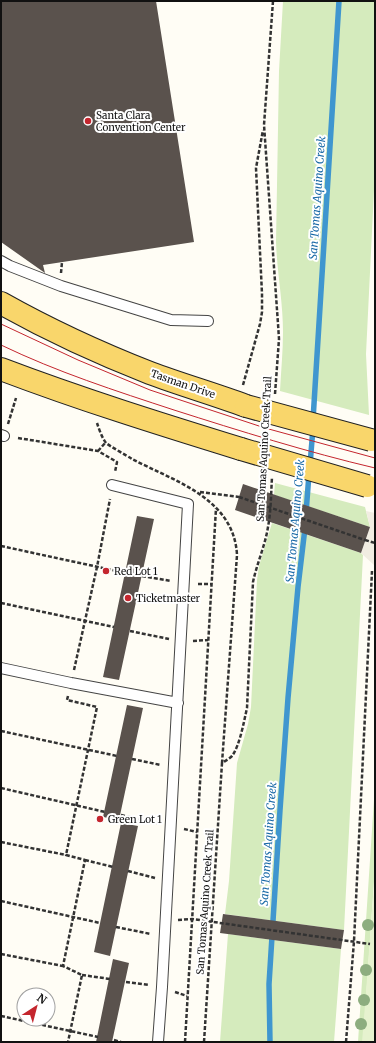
<svg xmlns="http://www.w3.org/2000/svg" width="376" height="1043" viewBox="0 0 376 1043" font-family="Merriweather,serif">
<style>
.grass{fill:#d5ebbd}
.pitch{fill:#e6f2cf}
.plaza{fill:#f1ede2}
.lines{fill:none;stroke-linecap:round;stroke-linejoin:round}
.stream{stroke:#3f96cf;stroke-width:5.5}
.building{fill:#5a524d}
.lane-casing{stroke:#444;stroke-width:12}
.primary-casing{stroke:#222;stroke-width:24}
.path{stroke:#333;stroke-width:2.5;stroke-dasharray:4 2;stroke-linecap:butt}
.lane{stroke:#fff;stroke-width:10}
.primary{stroke:#f9d66b;stroke-width:22}
.tram{stroke:#c4262e;stroke-width:1}
.primary-bridge-casing{stroke:#222;stroke-width:24;stroke-linecap:butt}
.path-bridge{stroke:#333;stroke-width:2.5;stroke-dasharray:4 2;stroke-linecap:butt}
.primary-bridge{stroke:#f9d66b;stroke-width:22}
.tree{fill:#8dad7f}
.poi-dot{fill:#c4262e;stroke:#fff;stroke-width:1.5}
.labels{text-anchor:middle;dominant-baseline:central;stroke-width:4;stroke-linejoin:round;paint-order:stroke}
.poi-label{font-size:10px;fill:#111;stroke:#fff;text-anchor:start}
.street-label{font-size:10px;fill:#111;stroke:#fff}
.water-label{font-size:11px;font-style:italic;fill:#1768a6;stroke:#fff}
</style>
<rect width="100%" height="100%" fill="#fffdf5"/>
<!-- grass -->
<path class="grass" d="M283,1H375V170L366,354L369,415L280,391C281,371 283,351 283,332C283,302 277,272 276,242L279,71Z
M275,483L365,507L370,527L274,495Z
M272,523L361,553L363,555L344,930L225,914L229,881L237,763L248,724L251,707L257,580L259,566Z
M375,784V867L363,1042H358Z
M228,934L341,949L334,1042H220Z"/>
<!-- pitch -->
<path class="pitch" d="M375,874V1042H362C367,986 370,930 375,874Z"/>
<!-- plaza -->
<path class="plaza" d="M366,511L375,513V566L361,553L370,527Z"/>
<g class="lines">
<!-- stream -->
<path class="stream" d="M313,420L339,1
M310,465L313,428
M306,513L309,474
M270,1042L269,984L280,810L288,698L298,587L305,528"/>
</g>
<!-- building -->
<path class="building" d="M1,1H156L194,242L43,265L45,273L1,242Z
M243,484L370,527L361,553L235,510Z
M137,516L154,519L119,680L103,677Z
M127,705L143,708L119,820L103,817Z
M121,823L138,826L110,956L94,952Z
M223,914L344,930L341,949L220,933Z
M113,959L129,963L112,1042H96Z"/>
<g class="lines">
<!-- lane casing -->
<g class="lane-casing">
<path id="lane" d="M1,261L10,266L61,286L171,320L208,321
M1,435L4,436
M112,485L188,504L162,987L158,1042
M1,668L71,683L178,703"/>
</g>
<!-- primary casing -->
<g class="primary-casing">
<path id="primary" d="M1,303C49,330 99,353 150,373C182,385 214,394 246,406
M1,369C80,399 160,424 241,449"/>
</g>
<!-- path -->
<path class="path" d="M273,1L264,125L278,324L279,339L275,394
M61,273L62,262
M243,385L260,324L262,312V294L256,168L263,130
M97,423C99,429 102,438 106,443C111,447 126,455 132,459C174,481 234,498 237,555L222,763
M8,424L16,398
M18,438L98,451L117,462L115,472
M98,451L106,442
M200,492L239,497
M365,540L375,543
M1,546L126,573
M142,576L171,581
M198,584H211
M1,603L114,627
M130,631L169,639
M193,641L208,640
M74,670L97,567L110,499
M68,696L67,700L97,707L66,855L85,860L63,966L82,975L68,1042
M1,731L117,756
M132,759L161,765
M1,788L105,812
M121,815L157,823
M184,829L197,832
M1,842L66,855
M85,860L113,867
M128,871L155,878
M1,901L100,923
M178,920L192,919L370,944
M116,927L151,934
M1,954L63,966
M82,975L110,979
M126,982L149,985
M175,992L187,996
M1,1016L98,1037
M114,1040L121,1042
M185,1042L216,508
M204,1042L222,763C225,761 229,759 232,756C240,745 244,721 247,708L253,582C257,563 265,546 268,527C271,511 271,494 272,477
M346,1042L354,941L372,571"/>
<!-- lane -->
<use href="#lane" class="lane"/>
<!-- primary -->
<use href="#primary" class="primary"/>
<!-- tram -->
<path class="tram" d="M1,324L78,360L150,390L265,428L375,458
M1,345C57,372 116,391 174,410C240,431 307,452 375,468"/>
<!-- primary-bridge casing -->
<g class="primary-bridge-casing">
<path id="primary-bridge" d="M246,406L371,440
M241,449L367,486"/>
</g>
<!-- path-bridge -->
<path class="path-bridge" d="M239,497L365,540"/>
<!-- primary-bridge -->
<use href="#primary-bridge" class="primary-bridge"/>
</g>
<!-- trees -->
<g class="tree">
<circle cx="368" cy="925" r="6"/>
<circle cx="366" cy="970" r="6"/>
<circle cx="364" cy="1000" r="6"/>
<circle cx="361" cy="1024" r="6"/>
</g>
<!-- markers -->
<g class="poi-dot">
<circle cx="88" cy="121" r="4"/>
<circle cx="106" cy="571" r="4"/>
<circle cx="128" cy="598" r="4"/>
<circle cx="100" cy="819" r="4"/>
</g>
<g class="labels">
<!-- poi labels -->
<g class="poi-label">
<text x="96" y="115">Santa Clara<tspan x="96" dy="12">Convention Center</tspan></text>
<text x="114" y="571">Red Lot 1</text>
<text x="136" y="598">Ticketmaster</text>
<text x="108" y="819">Green Lot 1</text>
</g>
<!-- street labels -->
<g class="street-label">
<text transform="translate(183 384) rotate(19)">Tasman Drive</text>
<text transform="translate(264 449) rotate(-87)">San Tomas Aquino Creek Trail</text>
<text transform="translate(205 902) rotate(-86)">San Tomas Aquino Creek Trail</text>
</g>
<!-- water labels -->
<g class="water-label">
<text transform="translate(317 198) rotate(-86)">San Tomas Aquino Creek</text>
<text transform="translate(295 521) rotate(-85)">San Tomas Aquino Creek</text>
<text transform="translate(268 844) rotate(-86)">San Tomas Aquino Creek</text>
</g>
</g>
<!-- border -->
<rect width="376" height="1043" fill="none" stroke="#111111" stroke-width="4"/>
<!-- north arrow -->
<g transform="translate(36 1007) rotate(36)"><circle r="19" fill="#ffffff" stroke="#a0a0a0"/>
<path d="M0-3L7 15L0 10L-7 15Z" fill="#c4262e"/>
<text y="-6" font-size="11" font-weight="bold" text-anchor="middle" fill="#111111">N</text>
</g>
</svg>
